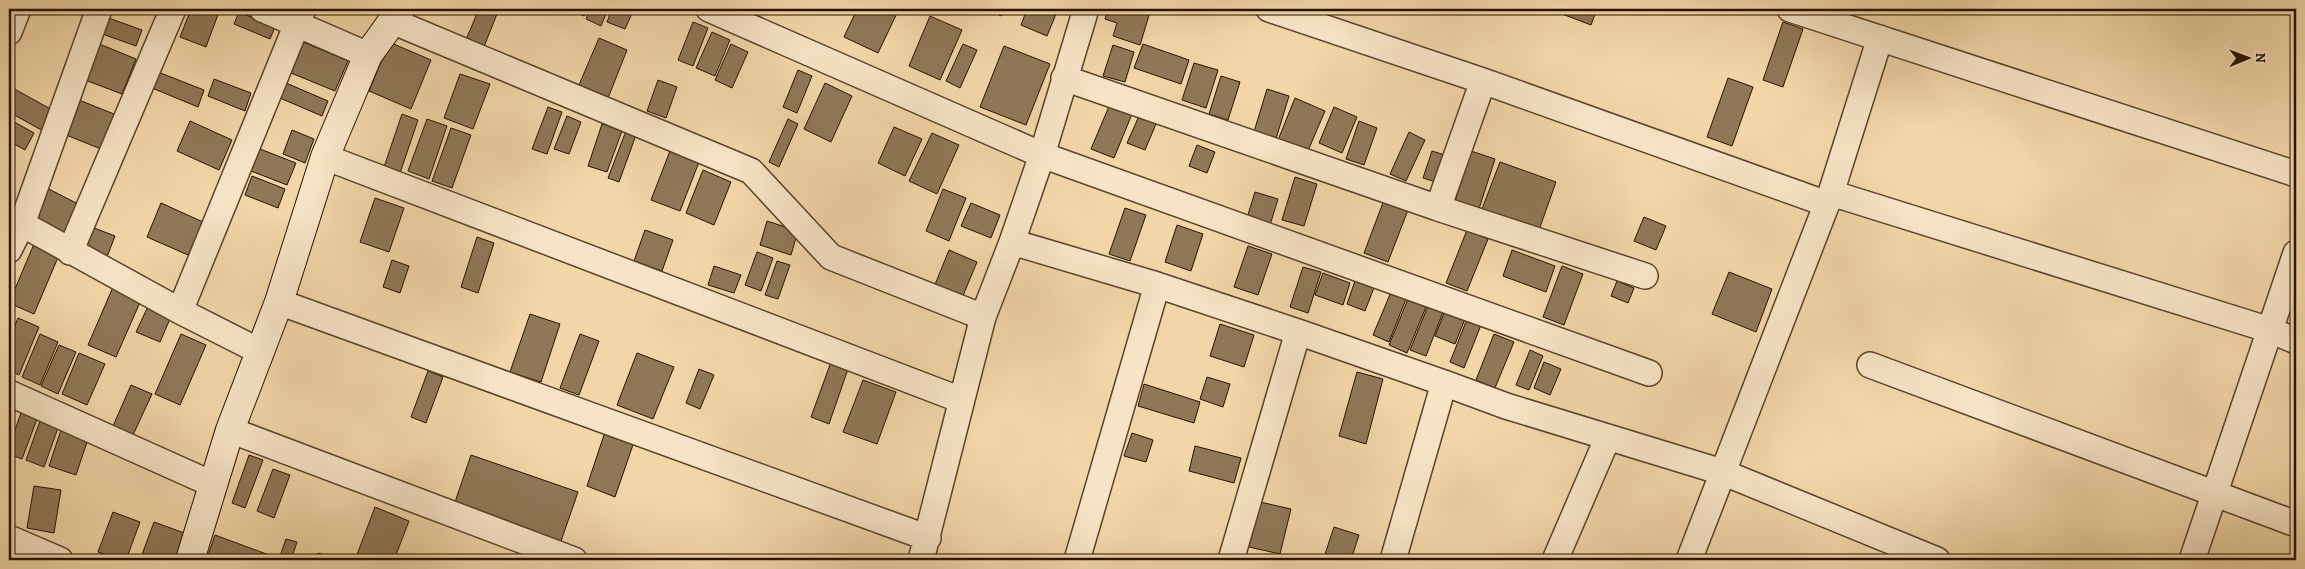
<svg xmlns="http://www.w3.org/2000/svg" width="2305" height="569" viewBox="0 0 2305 569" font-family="Alegreya,serif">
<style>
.building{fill:#907857;stroke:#261200}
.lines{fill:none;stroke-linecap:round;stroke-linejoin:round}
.street-casing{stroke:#59432a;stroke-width:28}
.secondary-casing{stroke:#261200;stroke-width:30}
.street{stroke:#f7e4c6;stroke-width:25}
.secondary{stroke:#f7e4c6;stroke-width:28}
</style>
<rect width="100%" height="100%" fill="#f2d6a8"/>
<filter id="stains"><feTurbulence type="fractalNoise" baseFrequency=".004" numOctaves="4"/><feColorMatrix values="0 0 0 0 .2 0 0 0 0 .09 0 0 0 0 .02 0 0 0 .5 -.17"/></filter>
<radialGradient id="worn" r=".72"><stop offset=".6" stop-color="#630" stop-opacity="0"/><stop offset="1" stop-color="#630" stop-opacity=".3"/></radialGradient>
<!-- building -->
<path class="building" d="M191,9H220L206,47L180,37Z
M479,9H499L483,49L465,42Z
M567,9H587L584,16Z
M590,9H608L601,26L586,19Z
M612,9H634L625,29L607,22Z
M787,9H801L798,14Z
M857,9H899L878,53L844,37Z
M987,9H1005L1001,16Z
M1027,9H1058L1047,36L1021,25Z
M1108,9H1139L1150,12L1140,45L1113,36L1117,23L1105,19Z
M1549,9H1597L1591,25Z
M239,12L275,27L270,39L234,24Z
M100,15L142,30L136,46L94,31Z
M930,16L962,30L940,80L909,66Z
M693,22L708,28L693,66L678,60Z
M1783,22L1803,29L1783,87L1763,80Z
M712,32L730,40L715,76L696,68Z
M599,38L627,50L608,98L579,85Z
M92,41L136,59L122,94L77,77Z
M303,42L348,61L335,91L291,73Z
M389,42L431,60L411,109L369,91Z
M731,44L748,52L732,88L715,80Z
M963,44L977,50L960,88L946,81Z
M1143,44L1189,60L1181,84L1134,68Z
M1113,45L1134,52L1125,82L1103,76Z
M1004,46L1050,64L1026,125L980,107Z
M1194,63L1218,70L1206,108L1182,100Z
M798,70L812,76L797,113L783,107Z
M158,72L204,90L198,107L152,88Z
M460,74L490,84L473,129L444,118Z
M1221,76L1240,82L1228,120L1209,114Z
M1728,78L1753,87L1732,146L1707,137Z
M214,79L251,93L245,111L208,96Z
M658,80L677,87L666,118L647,111Z
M286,83L328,101L322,116L280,98Z
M825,83L852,96L831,142L804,129Z
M9,86L56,112L45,132L9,112Z
M1267,89L1289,96L1275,142L1253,135Z
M74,98L114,114L101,149L61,133Z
M1295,98L1325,111L1307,153L1278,140Z
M1110,104L1132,114L1114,158L1091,149Z
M548,107L562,112L547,154L532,149Z
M1334,107L1357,117L1342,153L1319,143Z
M402,114L418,120L400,173L384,167Z
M567,116L581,122L569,154L554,149Z
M1139,116L1156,124L1145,150L1127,143Z
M9,119L34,133L25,150L9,141Z
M427,119L447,126L429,179L408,171Z
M788,119L798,124L779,167L769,162Z
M190,121L232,140L219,170L177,151Z
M1359,121L1377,128L1364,165L1346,159Z
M602,124L622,131L607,172L588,166Z
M894,127L922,139L905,176L878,163Z
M451,128L471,135L452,188L432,181Z
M292,130L314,139L305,163L283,154Z
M626,131L636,135L619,182L608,178Z
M1409,132L1425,140L1406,181L1390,174Z
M932,133L959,145L937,194L909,181Z
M1197,145L1215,152L1207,173L1189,166Z
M260,149L296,163L287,185L251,171Z
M670,151L699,162L680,211L651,200Z
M1432,151L1445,155L1436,182L1423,178Z
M1471,151L1495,159L1477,215L1453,208Z
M1500,162L1556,182L1539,230L1482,209Z
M703,170L731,182L714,225L686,213Z
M252,176L285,189L278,208L245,195Z
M1295,177L1317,184L1304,226L1282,220Z
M9,186L14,189L9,199Z
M45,187L78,204L61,238L27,220Z
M943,189L966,198L949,241L926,231Z
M1255,192L1278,199L1270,225L1247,218Z
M375,198L404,208L389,252L360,242Z
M1384,200L1408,210L1388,262L1364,253Z
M161,203L203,222L188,255L147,237Z
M971,203L1000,215L991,238L961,226Z
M1125,208L1146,215L1130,261L1109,254Z
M9,211L18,216L9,233Z
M1644,217L1666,226L1656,250L1634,241Z
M767,221L798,231L791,255L760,245Z
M1177,225L1203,234L1191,271L1165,262Z
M94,228L115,236L105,262L84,253Z
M645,230L673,240L662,271L634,261Z
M1467,230L1488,239L1467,291L1446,283Z
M477,237L494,243L478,293L461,287Z
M34,244L59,255L34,314L9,303Z
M1248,246L1272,254L1258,295L1234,287Z
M949,250L977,262L962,298L934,287Z
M1512,250L1555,266L1546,292L1503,276Z
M757,252L773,258L761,291L745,285Z
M392,260L409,266L400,293L383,287Z
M777,261L790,265L778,299L765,295Z
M714,266L741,275L734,293L708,285Z
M1562,266L1583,274L1564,325L1543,317Z
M1303,267L1321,272L1308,313L1290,307Z
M1729,272L1772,289L1756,332L1712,314Z
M1323,273L1350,283L1343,305L1315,295Z
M1356,278L1375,285L1365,311L1347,304Z
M1617,281L1634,288L1628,303L1611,296Z
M113,287L141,300L116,357L88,345Z
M1391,292L1406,299L1389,342L1373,335Z
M1408,299L1426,307L1407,353L1389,345Z
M150,302L173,312L160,342L136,332Z
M1428,306L1443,312L1426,356L1410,350Z
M1445,311L1465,319L1455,344L1435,336Z
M530,314L560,324L541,382L510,372Z
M18,318L39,327L19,375L9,370V340Z
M1467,319L1481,325L1464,368L1450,362Z
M1220,324L1254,335L1244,367L1210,356Z
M40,334L58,342L40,385L22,377Z
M181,334L206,345L180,405L155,394Z
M580,334L599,341L579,395L560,388Z
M1494,334L1514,342L1495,388L1476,380Z
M59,345L76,352L58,394L41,386Z
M1530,350L1543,356L1529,390L1516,385Z
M79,353L105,364L87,405L62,394Z
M637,353L674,367L653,419L617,405Z
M831,362L848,369L829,424L811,417Z
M1544,362L1561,369L1550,395L1534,388Z
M699,369L714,375L700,409L686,403Z
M428,371L443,377L426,423L411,417Z
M1357,372L1383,379L1366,444L1339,436Z
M1207,377L1230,384L1223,407L1200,399Z
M863,380L896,392L877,444L843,432Z
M1144,384L1200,402L1194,423L1138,406Z
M131,385L152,394L133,435L113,426Z
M9,406L16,409L9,429Z
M21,413L37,419L22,459L9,454V447Z
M40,421L58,428L44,467L26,460Z
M606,429L635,439L615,497L587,486Z
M61,430L88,439L76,475L49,466Z
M1132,433L1153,440L1146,462L1124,456Z
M1195,446L1241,458L1234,483L1189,471Z
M249,455L263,460L245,508L232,503Z
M471,455L578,492L560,544L453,508Z
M273,469L290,475L274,518L257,511Z
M34,486L61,490L54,533L27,528Z
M1260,502L1291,509L1280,554L1249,547Z
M375,507L409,521L394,560H355Z
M113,512L140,522L126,560H120L98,552Z
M154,522L187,534L177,560L160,556L158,560H140Z
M1334,527L1359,535L1351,560H1323Z
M215,535L269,555L267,560H214L207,558Z
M286,539L297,542L291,560L279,559Z
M318,553L333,558V560H315Z"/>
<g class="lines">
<!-- street casing -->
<g class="street-casing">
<path id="street" d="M262,9L368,55
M709,9L1042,155L1649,373
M1269,9L1483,81L1827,204
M1790,9L2296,174
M392,21L751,171L831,257L983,317
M9,32L18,9
M1064,78L1438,208
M1483,81L1438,208L1645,276
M325,157L961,400
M1831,193L2270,330L2296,341
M22,224L180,311L261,352
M1012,242L1157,285L1298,332
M9,250L22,224L99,9
M70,252L173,9
M279,302L928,538
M180,311L303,9
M1870,365L2296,524
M9,393L212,484
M230,430L574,560
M9,538L60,560
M921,560L983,317L1012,242L1042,155L1086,9
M1077,560L1157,285
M1231,560L1298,332L1444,383
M1393,560L1444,383L1506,406L1722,472L1937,560
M1555,560L1608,437
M1689,560L1831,193L1880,38
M2192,560L2296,253"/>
</g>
<!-- secondary casing -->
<g class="secondary-casing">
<path id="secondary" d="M190,560L230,430L279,302L325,157L368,55L401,9"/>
</g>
<!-- street -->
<use href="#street" class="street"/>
<!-- secondary -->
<use href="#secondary" class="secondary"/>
</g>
<!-- margin -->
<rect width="2305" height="569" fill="none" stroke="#f2d6a8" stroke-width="30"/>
<rect x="10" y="10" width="2285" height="549" fill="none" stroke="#261200" stroke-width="2.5"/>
<rect x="15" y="15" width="2275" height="539" fill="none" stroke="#261200"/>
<!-- north arrow -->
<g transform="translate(2248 58) rotate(89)" stroke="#f7e4c6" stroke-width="4" paint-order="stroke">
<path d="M0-4L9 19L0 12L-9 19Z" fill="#261200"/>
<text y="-8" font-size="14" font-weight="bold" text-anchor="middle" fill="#261200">N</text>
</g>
<rect width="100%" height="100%" filter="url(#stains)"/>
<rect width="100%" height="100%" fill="url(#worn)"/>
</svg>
